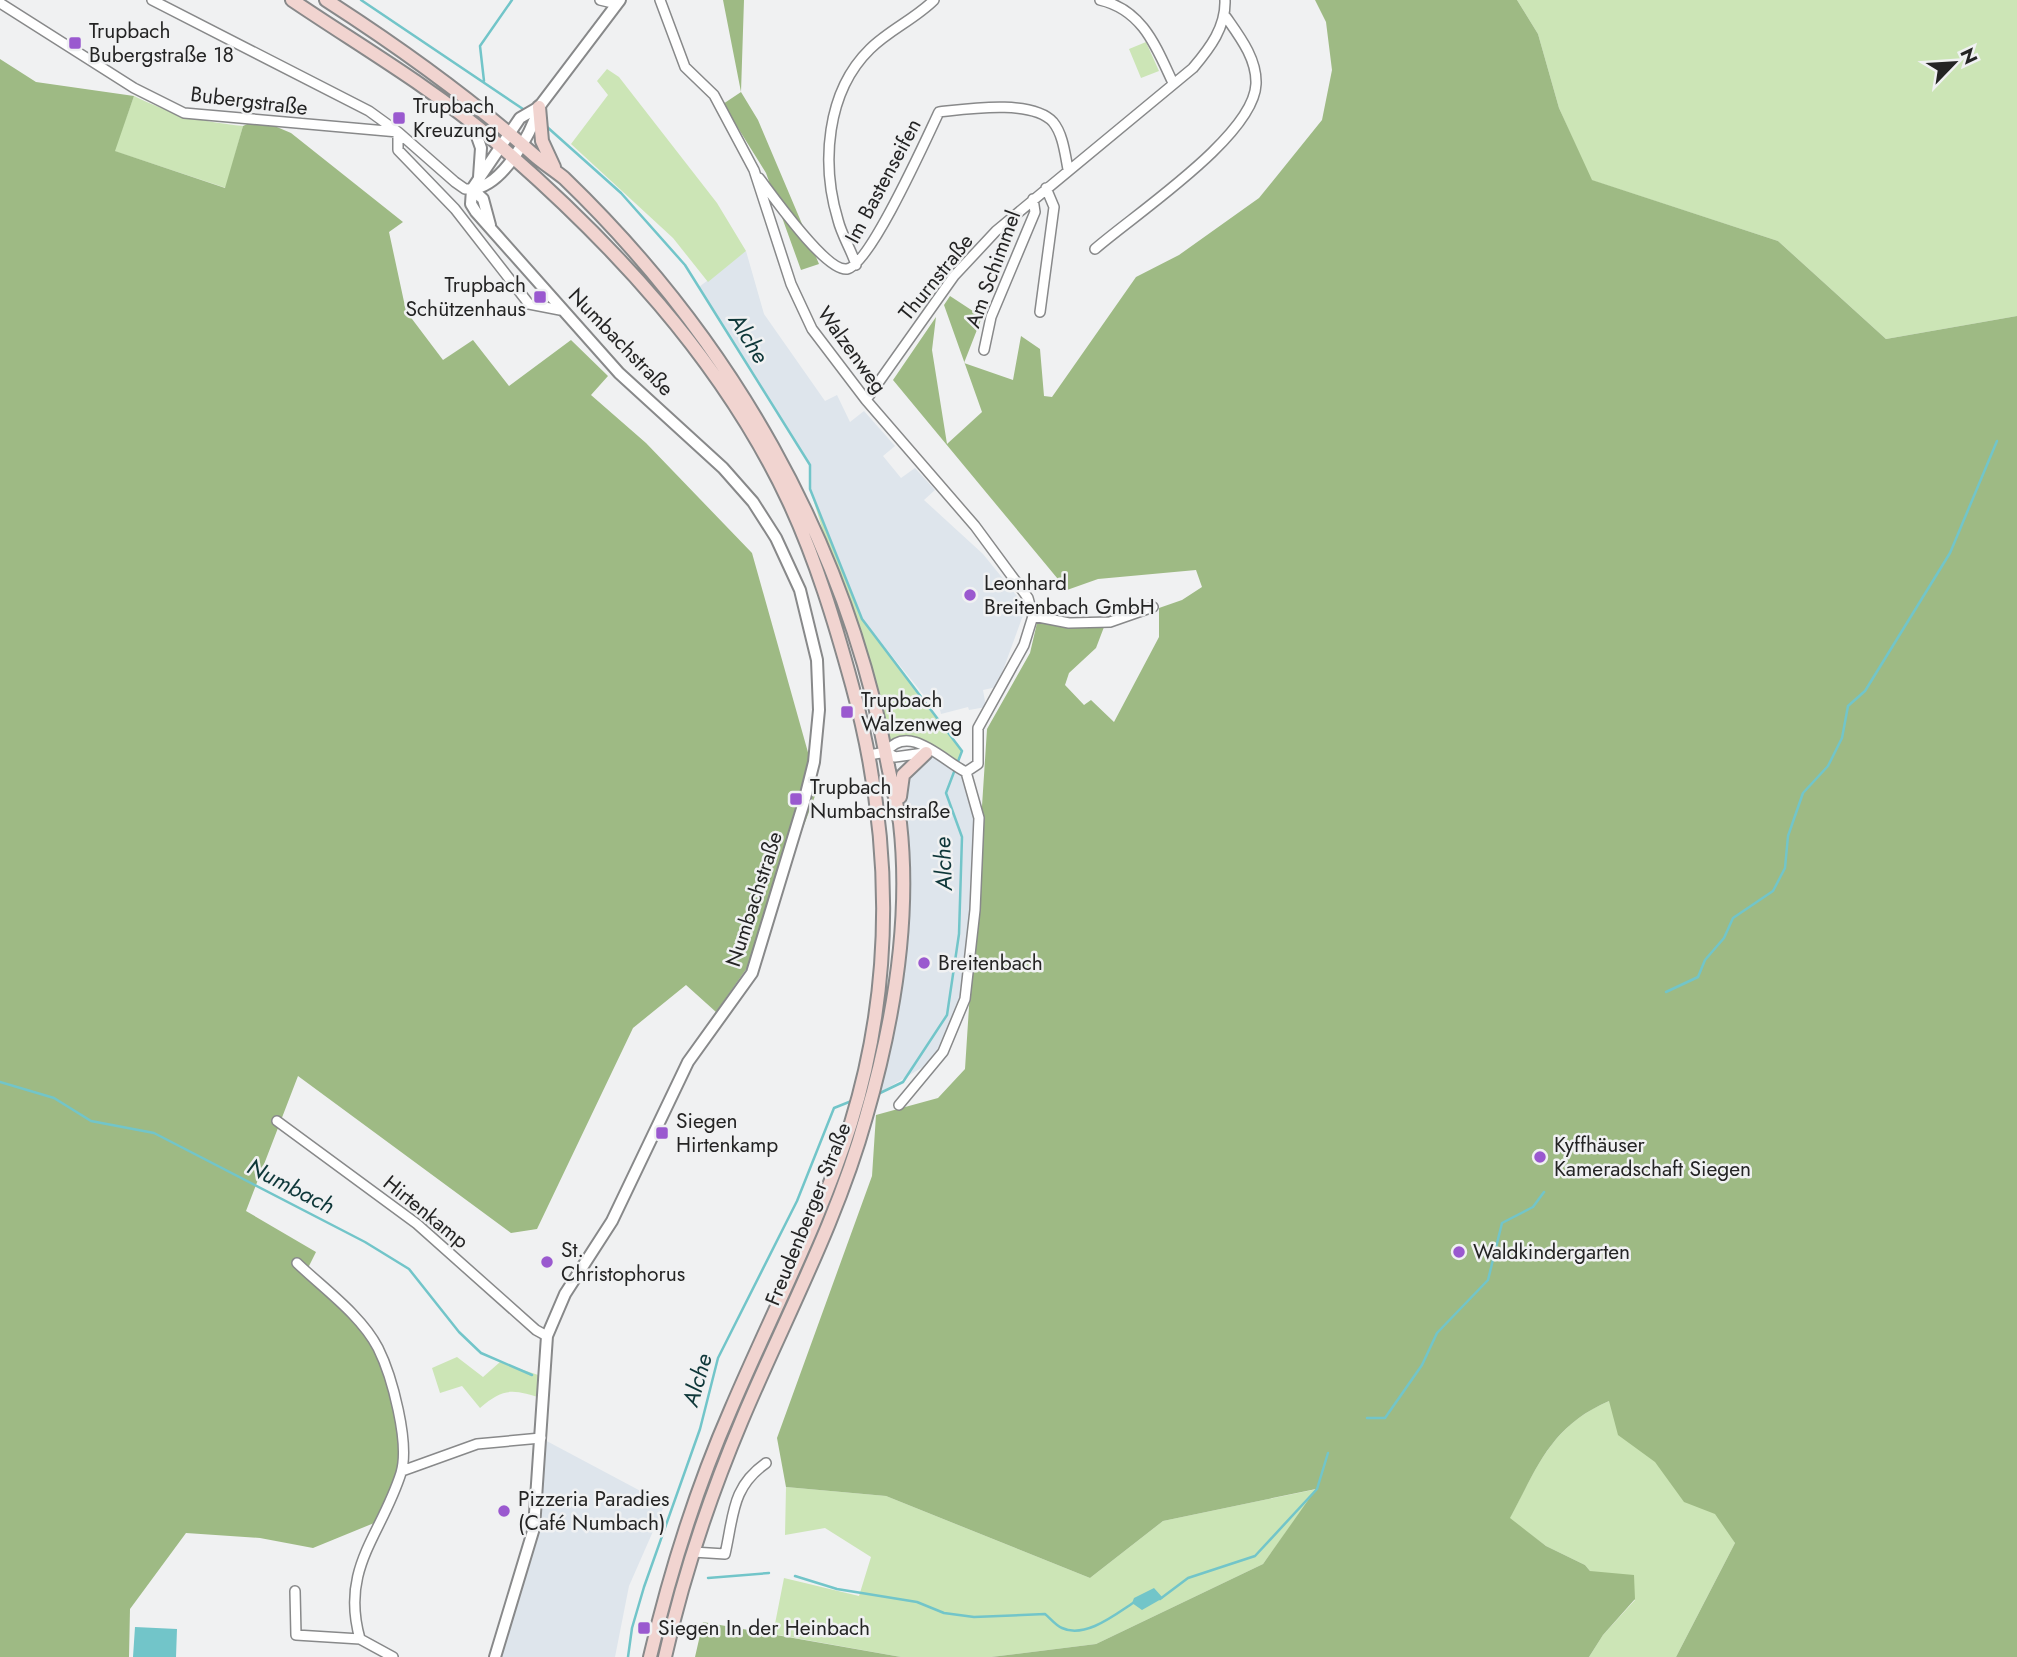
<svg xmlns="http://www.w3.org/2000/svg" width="2017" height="1657" viewBox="0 0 2017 1657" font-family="Jost,sans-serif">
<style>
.built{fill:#dee5ec}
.green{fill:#cce5b6}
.forest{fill:#9eba84}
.water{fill:#72c5c9}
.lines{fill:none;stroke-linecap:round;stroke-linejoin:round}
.stream{stroke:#72c5c9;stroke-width:2.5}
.minor-casing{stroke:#88898a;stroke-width:12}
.tertiary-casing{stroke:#88898a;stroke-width:14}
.secondary-casing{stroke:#88898a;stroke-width:16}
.minor{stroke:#fff;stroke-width:9}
.tertiary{stroke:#fff;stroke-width:10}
.secondary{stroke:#f1d4d0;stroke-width:12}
.poi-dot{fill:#9a59cf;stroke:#f0f1f2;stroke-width:2.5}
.labels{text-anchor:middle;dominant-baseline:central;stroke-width:5;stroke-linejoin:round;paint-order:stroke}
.poi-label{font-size:21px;fill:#242424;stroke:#f0f1f2;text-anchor:start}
.street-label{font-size:21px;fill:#242424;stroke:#f0f1f2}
.water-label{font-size:23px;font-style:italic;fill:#0e3739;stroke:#f0f1f2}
</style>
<rect width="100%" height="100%" fill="#f0f1f2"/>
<!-- built -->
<path class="built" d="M746,251L764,314L825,401L837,395L850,422L864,411L895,446L883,456L901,478L915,468L935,490L924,500L983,554L1026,607L997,687L983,690L986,707L969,710L968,707L941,714L938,702L931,704L862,619L810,489V464L699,287Z
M932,750L966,772L979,818L970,994L947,1053L872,1097L897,972L900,783Z
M541,1438L665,1504L629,1586L615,1657H495L522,1573Z"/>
<!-- green -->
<path class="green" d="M1517,0H2017V316L1886,339L1778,241L1591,180L1559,108L1538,34Z
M1146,42L1159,71L1141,78L1129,49Z
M607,69L619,77L717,203L746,251L708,282L673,238L571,144L608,95L597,81Z
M134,96C170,114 203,122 243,126L226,188L114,151Z
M810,489L862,619L962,751L956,767L943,756L900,741L886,752L868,677Z
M1631,1354L1735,1543L1676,1657H1589L1603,1635L1635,1600L1590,1571L1585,1565L1546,1546L1509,1519C1538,1466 1551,1426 1609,1401Z
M457,1357L483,1377L500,1362L544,1377V1399C514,1390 505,1386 480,1408L462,1386L440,1393L432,1368Z
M786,1487L886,1496L1090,1578L1163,1521L1317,1489L1263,1564L1096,1644L991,1657H901L773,1634L784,1578L859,1596L871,1557L825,1528L785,1535Z"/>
<!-- forest -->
<path class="forest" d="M723,0H744L741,92L758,120L819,264L801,270L766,173L723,104L741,92Z
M1315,0H1517L1538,34L1559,108L1592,180L1778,241L1886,339L2017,316V1657H1676L1735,1543L1715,1514L1684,1502L1655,1462L1618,1435L1609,1401C1551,1426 1538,1466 1510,1518L1546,1546L1585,1565L1590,1571L1634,1575L1635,1599L1603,1635L1589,1657H991L1096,1644L1263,1564L1316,1489L1163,1521L1090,1578L886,1496L786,1487L777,1438L872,1176L876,1115L938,1098L965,1069L987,729L1030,653L1037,623L1104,627L1096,648L1069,673L1065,685L1084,705L1091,700L1114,722L1159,637V608L1182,600L1202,587L1196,570L1098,579L1067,590L893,380L936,317L932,350L947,444L982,412L944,305L950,296L982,317L964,363L1013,380L1021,336L1040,349L1044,396L1052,397L1136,277L1179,255L1259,198L1322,120L1332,70L1326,22Z
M0,59L36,82L134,96L115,151L225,188L243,126L258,119L291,133L403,222L389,232L406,311L443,360L473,340L509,386L571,340L608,376L591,395L646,443L752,553L818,788L754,958L716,1012L686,985L633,1028L537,1229L511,1233L298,1076L246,1211L316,1252L308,1268L378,1347L401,1420L402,1471L379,1521L313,1548L260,1538L186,1533L130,1609L129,1657H0Z
M703,1622L901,1657H695Z"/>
<!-- water -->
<path class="water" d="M1154,1588L1163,1598L1142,1610L1132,1603L1134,1598Z
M135,1627L177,1629L176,1657H133Z"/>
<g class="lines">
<!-- stream -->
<path class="stream" d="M361,0L526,111
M484,81L480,46L512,0
M546,126L621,193L685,265L810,465V489L862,619L962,751L946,793L962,837L959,934L947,1015L903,1082L878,1094
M1666,992L1698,977L1705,960L1724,938L1733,918L1773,891L1785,868L1788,836L1803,793L1828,766L1842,738L1848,706L1865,691L1950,553L1997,441
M0,1082L54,1098L91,1121L154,1133L365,1242L409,1269L459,1332L481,1353L532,1375
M1367,1418H1385L1422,1365L1437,1333L1488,1280L1502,1223L1533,1207L1544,1192
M795,1576L837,1589L917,1602L944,1613L974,1617L1045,1614C1050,1618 1056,1626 1062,1628C1085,1639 1116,1614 1133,1603
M708,1578L769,1573
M1160,1599L1188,1578L1255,1556L1317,1489L1328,1453
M628,1657L632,1628L644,1587L700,1429L718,1358L797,1201L834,1108L854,1100"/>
<!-- minor casing -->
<g class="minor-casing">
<path id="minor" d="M152,0L369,111L398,132L455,182L465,189H472
M600,0L617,4
M660,0L685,67L714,95L754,170L791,284L812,329L866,400L975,526L1028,598L1033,616L1024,645L978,728V764L966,772
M1100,0C1143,10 1156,47 1173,83
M0,3L134,88L184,113L398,132
M398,132V150L455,209L529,304L560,310
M759,178C772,195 826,272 847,269C870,265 927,137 939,112C967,109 1032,99 1053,122C1063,134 1065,154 1068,169
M1095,249C1135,214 1254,136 1256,84C1257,59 1240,37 1226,17
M856,265C851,249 842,236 838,220C821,164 826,92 870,49C889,30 915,19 934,0
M1040,312L1054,207L1046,188
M984,350L991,317L1035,212L1033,199
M866,400L954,276L996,231L1193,68C1210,48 1226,27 1225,0
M1033,616L1069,623L1110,622L1153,607
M886,752C909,722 943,761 966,772
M869,755L886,752L895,757L924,753
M899,1105L943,1052L965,999L975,910L979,818L966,772
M277,1121L417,1224L536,1330L547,1336
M297,1263C323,1288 361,1315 378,1348C392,1376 410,1443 401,1473C381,1536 340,1568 360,1639L393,1657
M402,1471L477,1444L541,1438
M693,1552L725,1554C734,1515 731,1488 766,1463
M295,1591L296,1635L360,1639"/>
</g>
<!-- tertiary casing -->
<g class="tertiary-casing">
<path id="tertiary" d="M473,125L481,148L479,177
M472,189L471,204L476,212L619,373L723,468L753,502L776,538L800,590L817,660L819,710L814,762L804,802L752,973L688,1062L612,1221L565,1294L547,1336L534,1528L495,1657
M472,189C503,186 531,134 539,107L620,0
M472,189L520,118L539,107
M472,189L483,199L490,225"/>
</g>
<!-- secondary casing -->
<g class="secondary-casing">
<path id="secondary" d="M292,0C357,44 432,88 491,138C610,240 722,359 789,502C816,560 835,623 852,685C892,832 896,977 851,1123C820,1222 771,1315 731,1409C696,1489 670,1572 650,1657
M326,0C399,47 469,97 534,155C543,163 554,170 564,178C730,338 846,539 888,766C892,785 897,804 900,823C911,920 893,1024 866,1117C837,1222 784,1320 742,1420C710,1496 683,1576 665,1657
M539,107L542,141L554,167
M900,797L903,775L926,753"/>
</g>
<!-- minor -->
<use href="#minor" class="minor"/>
<!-- tertiary -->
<use href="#tertiary" class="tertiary"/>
<!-- secondary -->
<use href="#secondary" class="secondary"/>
</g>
<!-- markers -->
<g class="poi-dot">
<rect x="68" y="36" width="14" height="14" rx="3.5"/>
<rect x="392" y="111" width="14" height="14" rx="3.5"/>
<rect x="533" y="290" width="14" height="14" rx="3.5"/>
<circle cx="970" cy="595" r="7"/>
<rect x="840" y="705" width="14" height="14" rx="3.5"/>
<rect x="789" y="792" width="14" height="14" rx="3.5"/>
<circle cx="924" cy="963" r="7"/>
<rect x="655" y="1126" width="14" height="14" rx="3.5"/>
<circle cx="1540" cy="1157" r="7"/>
<circle cx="1459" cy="1252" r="7"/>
<circle cx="547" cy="1262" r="7"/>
<circle cx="504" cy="1511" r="7"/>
<rect x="637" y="1621" width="14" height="14" rx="3.5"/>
</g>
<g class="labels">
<!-- poi labels -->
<g class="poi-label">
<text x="89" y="31">Trupbach<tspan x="89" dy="24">Bubergstraße 18</tspan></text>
<text x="413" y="106">Trupbach<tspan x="413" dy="24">Kreuzung</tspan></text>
<text x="526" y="285" text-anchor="end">Trupbach<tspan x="526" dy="24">Schützenhaus</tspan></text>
<text x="984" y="583">Leonhard<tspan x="984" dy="24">Breitenbach GmbH</tspan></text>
<text x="861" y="700">Trupbach<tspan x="861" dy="24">Walzenweg</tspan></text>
<text x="810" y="787">Trupbach<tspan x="810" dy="24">Numbachstraße</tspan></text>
<text x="938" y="963">Breitenbach</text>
<text x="676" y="1121">Siegen<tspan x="676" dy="24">Hirtenkamp</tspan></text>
<text x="1554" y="1145">Kyffhäuser<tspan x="1554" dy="24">Kameradschaft Siegen</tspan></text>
<text x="561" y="1250">St.<tspan x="561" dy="24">Christophorus</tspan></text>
<text x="1473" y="1252">Waldkindergarten</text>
<text x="518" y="1499">Pizzeria Paradies<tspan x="518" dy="24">(Café Numbach)</tspan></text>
<text x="658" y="1628">Siegen In der Heinbach</text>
</g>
<!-- street labels -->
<g class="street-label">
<text transform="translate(249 101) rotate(7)">Bubergstraße</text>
<text transform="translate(883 181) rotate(-62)">Im Bastenseifen</text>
<text transform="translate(993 269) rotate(-70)">Am Schimmel</text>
<text transform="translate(936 277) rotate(-51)">Thurnstraße</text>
<text transform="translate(621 342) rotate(46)">Numbachstraße</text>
<text transform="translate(852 350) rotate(54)">Walzenweg</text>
<text transform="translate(754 899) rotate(-72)">Numbachstraße</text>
<text transform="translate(426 1212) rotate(39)">Hirtenkamp</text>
<text transform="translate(808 1214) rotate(-68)">Freudenberger Straße</text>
</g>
<!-- water labels -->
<g class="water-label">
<text transform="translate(749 338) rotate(58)">Alche</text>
<text transform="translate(943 864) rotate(-92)">Alche</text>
<text transform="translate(291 1186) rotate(27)">Numbach</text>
<text transform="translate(697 1380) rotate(-74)">Alche</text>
</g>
</g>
<!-- north arrow -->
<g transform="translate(1954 63) rotate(65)" stroke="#f0f1f2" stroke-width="5" paint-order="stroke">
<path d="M0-5L12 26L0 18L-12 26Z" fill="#242424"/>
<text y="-10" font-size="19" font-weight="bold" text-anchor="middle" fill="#242424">N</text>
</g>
</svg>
